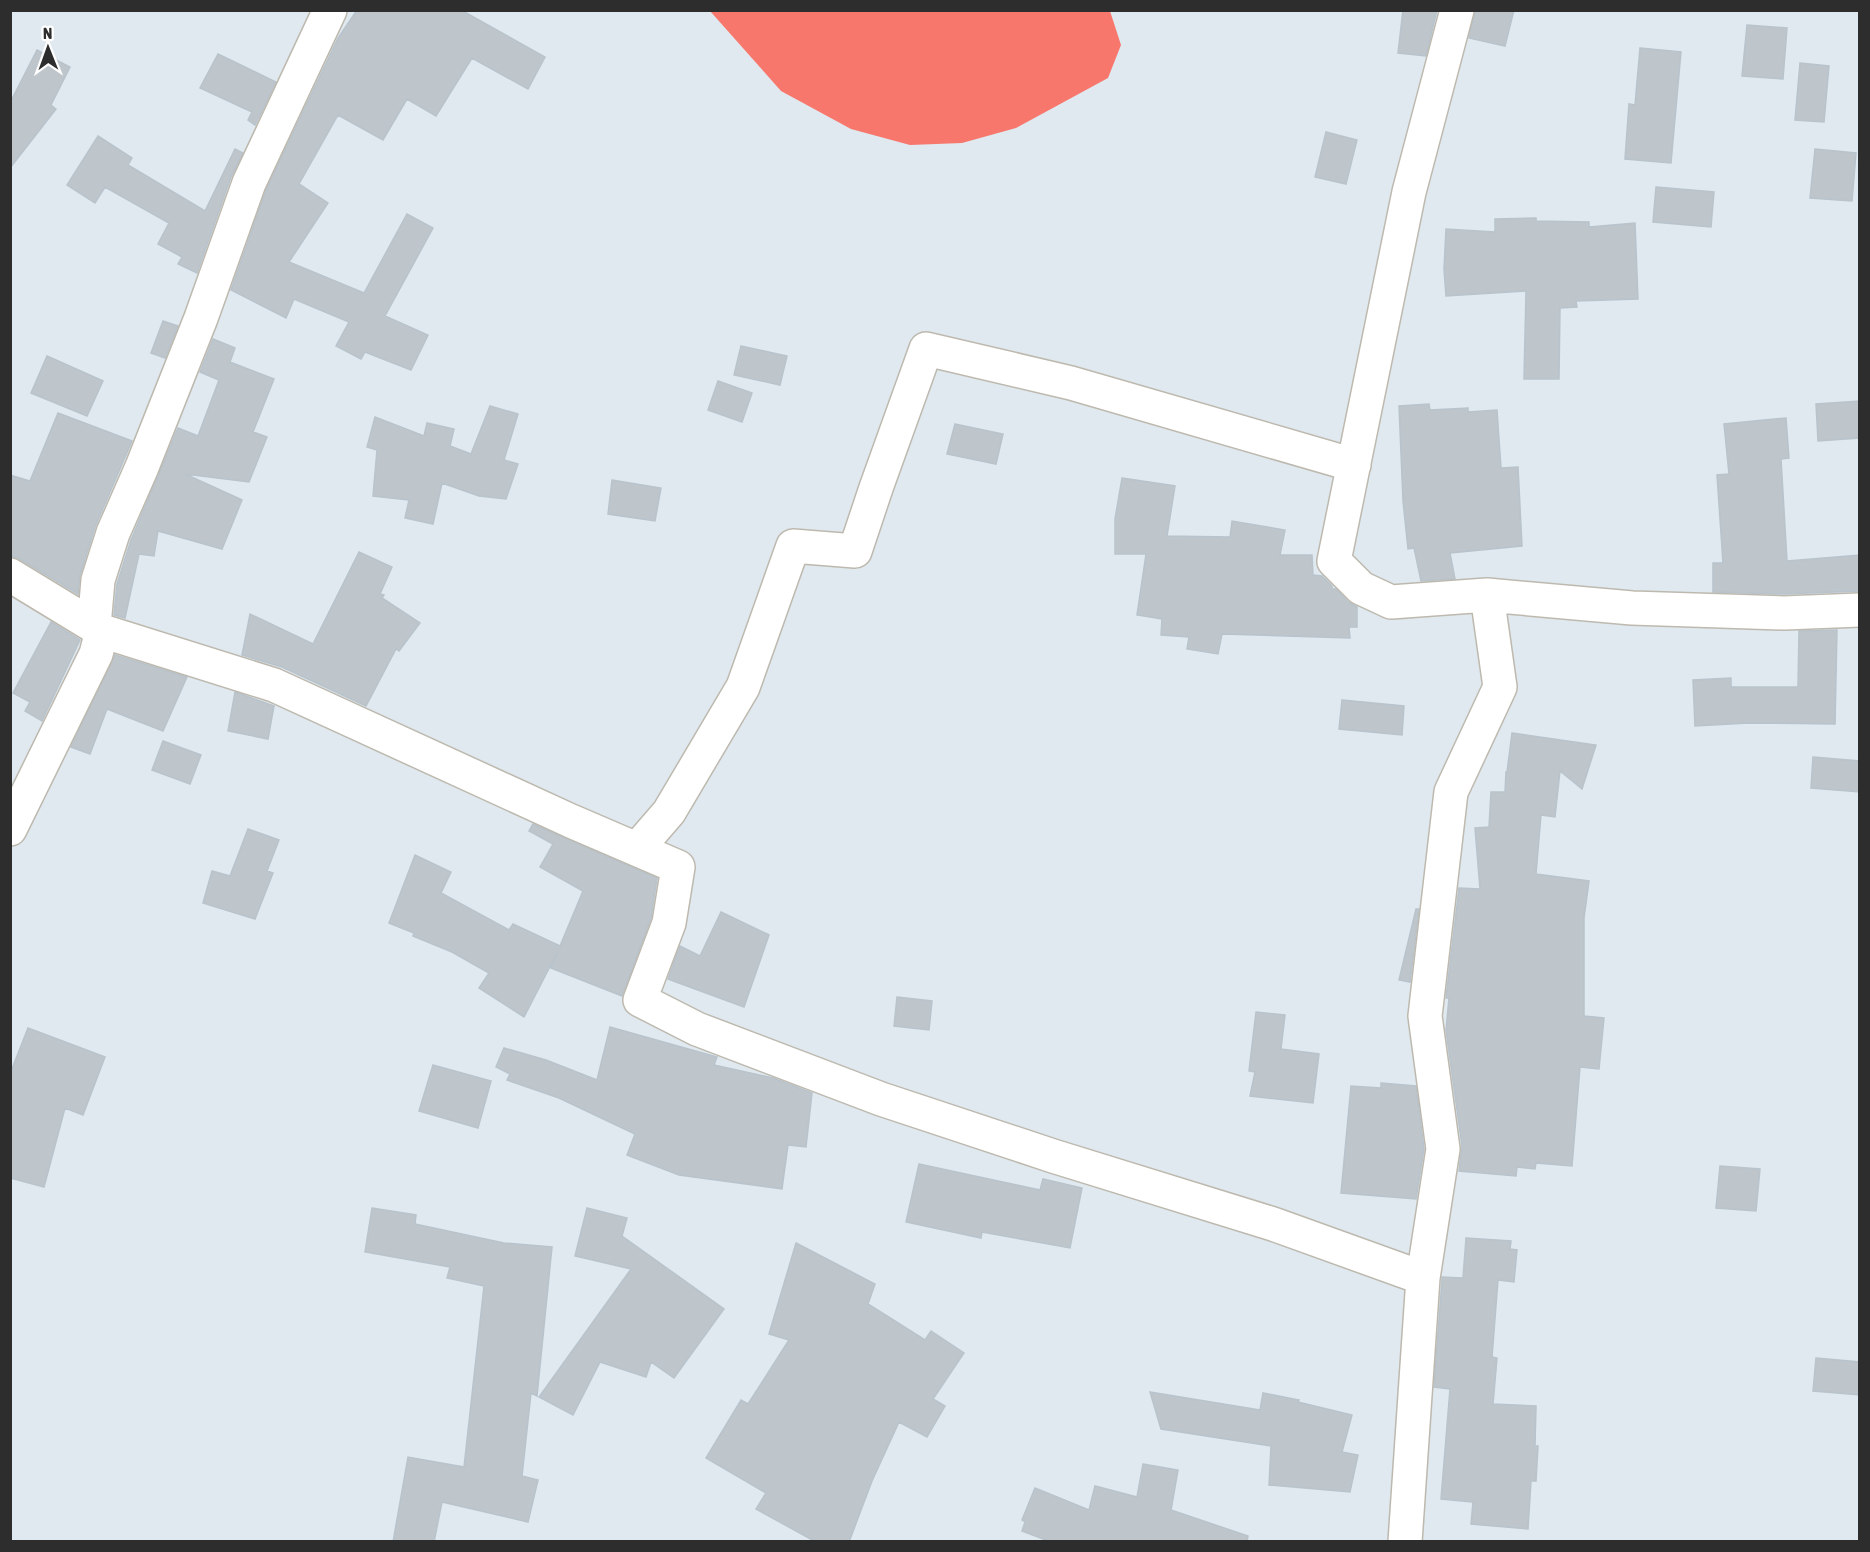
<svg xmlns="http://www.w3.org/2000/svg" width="1870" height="1552" viewBox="0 0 1870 1552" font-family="'Asap Condensed',sans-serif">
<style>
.water{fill:#f8776c}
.building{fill:#bec5cb;stroke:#b8c3cc;stroke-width:1.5}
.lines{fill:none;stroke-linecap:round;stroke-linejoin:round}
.minor-casing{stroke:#beb9af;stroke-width:36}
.minor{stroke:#fff;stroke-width:33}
</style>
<rect width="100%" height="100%" fill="#dfe9ef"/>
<!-- water -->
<path class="water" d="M710,11H1110L1121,45L1108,78L1016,128L962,143L910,145L851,129L781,91Z"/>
<!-- building -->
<path class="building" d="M357,10H461L545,57L528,89L472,58L436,116L407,99L383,140L338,115L299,184L328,203L289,262L364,293L407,214L433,228L385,316L428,335L411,370L365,352L361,359L336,346L349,322L294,299L286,318L231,290L266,190L338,38Z
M1403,10H1437L1426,56L1398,53Z
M1475,10H1514L1505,46L1469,38Z
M1747,25L1787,28L1783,79L1742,76Z
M1640,48L1681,52L1671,163L1625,159L1629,104L1635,105Z
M37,50L70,67L51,105L56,109L10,168V103Z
M218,54L276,82L255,125L248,120L252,112L200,88Z
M1800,63L1829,66L1824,122L1795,120Z
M1326,132L1357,140L1346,184L1315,177Z
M98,136L132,158L128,165L205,211L235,149L243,153L231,177L197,273L178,264L182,257L158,244L169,223L105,187L95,203L67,185Z
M1815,149L1856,153L1852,201L1810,198Z
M1656,187L1714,192L1711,227L1653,222Z
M1536,218V221L1589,222V227L1635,223L1638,299L1576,301L1577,307L1560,308L1559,379H1524L1526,291L1446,296L1444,269L1446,229L1495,232V219Z
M163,321L178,326L165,358L151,353Z
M213,339L235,348L230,362L274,379L253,432L267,437L249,482L185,474L242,500L222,549L158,531L154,556L139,554L125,618L114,615L117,584L131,540L178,428L198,436L219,380L200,372Z
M741,346L787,356L780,385L734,375Z
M47,356L103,381L87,416L31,393Z
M718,381L752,393L742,422L708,410Z
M1860,401V438L1818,441L1816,404Z
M1429,404L1430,410L1468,408V412L1497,410L1501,468L1518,467L1522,546L1450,553L1455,579L1421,581L1414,548L1408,549L1403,501L1399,406Z
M490,406L518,414L504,460L518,464L506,499L479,496L442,483L433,524L405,518L409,500L373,496L377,450L367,447L375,417L424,436L427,423L454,429L450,446L471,454Z
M58,413L132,441L95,527L80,575L78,594L20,559L10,556V475L30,481Z
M1786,418L1789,458L1781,459L1787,561L1860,555V591L1784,594L1713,592V563H1723L1717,475L1729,474L1724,424Z
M955,424L1003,434L996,464L947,454Z
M1122,478L1175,486L1167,536L1230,537L1232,521L1285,530L1280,555H1312L1313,575L1322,576L1332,586V589H1336L1348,602L1357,607V627H1349L1350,638L1222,634L1218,654L1187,649L1189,637L1161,635L1162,619L1137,615L1146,554H1115V519Z
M612,480L661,488L655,521L608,514Z
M359,552L392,567L380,594L384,595L382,598L420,623L399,651L396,649L366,706L282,667L242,655L250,614L313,644Z
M51,622L80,640L42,721L25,711L30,702L13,693Z
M1837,630L1835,724L1749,723L1695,726L1693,680L1731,678V687H1798L1799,631Z
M115,655L187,677L163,731L107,709L90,754L71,747Z
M235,692L274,706L268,739L228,731Z
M1342,700L1404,706L1402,735L1339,729Z
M1512,733L1596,745L1582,789L1560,771L1555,817L1541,815L1536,874L1589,881L1584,918V1016L1604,1018L1599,1069L1580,1067L1572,1166L1536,1163L1535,1169L1517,1167L1516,1176L1459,1171L1462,1146L1446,1030L1449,998H1446L1459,888L1480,889L1475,828L1489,827L1491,792H1505L1506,772H1507Z
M163,741L201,755L190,784L152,770Z
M1813,757L1860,761V792L1811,788Z
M533,824L657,878L651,918L622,996L551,968L557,953L524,1017L479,988L489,973L452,952L413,936L414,933L389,923L415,855L451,872L441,893L509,930L513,924L560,946L583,891L540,867L553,844L529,831Z
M248,829L279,840L267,871L273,873L255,919L203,903L212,871L230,876Z
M1416,909H1419L1410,982L1399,980Z
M721,912L769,935L744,1007L668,979L680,946L700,956Z
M897,997L932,1001L929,1030L894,1026Z
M1256,1012L1285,1015L1281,1049L1319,1054L1313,1103L1250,1096L1255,1072L1249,1071Z
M610,1027L717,1057L714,1065L773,1078L812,1093L806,1147L788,1145L782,1189L679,1175L627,1155L635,1134L559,1098L507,1080L510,1074L496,1067L504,1048L546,1060L597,1080Z
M28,1028L105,1057L83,1115L65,1108L44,1187L10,1178V1074Z
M433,1065L491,1081L478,1128L419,1111Z
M1381,1083L1416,1086L1424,1149L1416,1199L1341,1193L1351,1086L1381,1088Z
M919,1164L1040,1190L1043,1179L1082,1188L1070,1248L982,1232L981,1238L906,1222Z
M1720,1166L1760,1169L1756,1211L1716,1208Z
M372,1208L416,1215L415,1224L504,1243L552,1247L537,1396L531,1393L522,1476L538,1480L528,1522L442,1502L434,1542H393L408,1457L464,1467L484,1286L447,1278L450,1267L365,1252Z
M587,1208L627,1218L622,1236L724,1309L674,1378L651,1362L646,1377L600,1362L573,1415L539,1397L631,1269L575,1256Z
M1466,1238L1511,1241L1510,1249L1517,1250L1514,1282L1498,1280L1492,1357L1497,1358L1493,1404L1536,1406L1535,1446H1538L1536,1481H1531L1528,1529L1471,1524L1473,1502L1441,1499L1450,1389L1434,1387L1442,1280V1277L1463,1278Z
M796,1243L875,1284L868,1304L925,1340L931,1331L964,1353L933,1399L945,1406L927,1437L899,1422L872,1481L849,1542H816L756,1509L766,1493L706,1458L741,1400L748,1404L789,1340L769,1334Z
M1816,1358L1860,1362V1395L1813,1391Z
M1150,1392L1260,1410L1263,1393L1299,1400L1298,1402L1352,1415L1342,1452L1358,1455L1350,1492L1269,1485L1271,1446L1161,1429Z
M1143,1464L1178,1470L1171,1510L1248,1536L1247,1542H1051L1022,1531L1025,1522L1022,1520L1035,1488L1089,1510L1095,1486L1137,1497Z"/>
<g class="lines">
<!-- minor casing -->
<g class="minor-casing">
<path id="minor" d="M1457,10L1409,192L1334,561L1361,588L1391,602L1487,595
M10,575L102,631L96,654L10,829
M94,626L98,580L113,533L142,467L201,318L249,183L330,10
M102,631L274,685L571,821L678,867L669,923L640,1000L697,1029L881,1099L1053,1156L1273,1224L1423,1278L1405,1542
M637,849L669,812L743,687L793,546L855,551L876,488L926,349L1071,383L1354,465
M1423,1278L1443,1149L1425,1016L1451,792L1500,687L1487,595L1632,608L1784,613L1860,610"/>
</g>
<!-- minor -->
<use href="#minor" class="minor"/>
</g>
<!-- border -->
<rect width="1870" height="1552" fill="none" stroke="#2d2d2d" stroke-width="24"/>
<!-- north arrow -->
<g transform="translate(48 48) rotate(359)" stroke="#ffffff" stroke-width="4.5" paint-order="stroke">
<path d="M0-4.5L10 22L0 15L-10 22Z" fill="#2d2d2d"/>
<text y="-9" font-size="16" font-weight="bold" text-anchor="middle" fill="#2d2d2d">N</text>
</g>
</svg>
